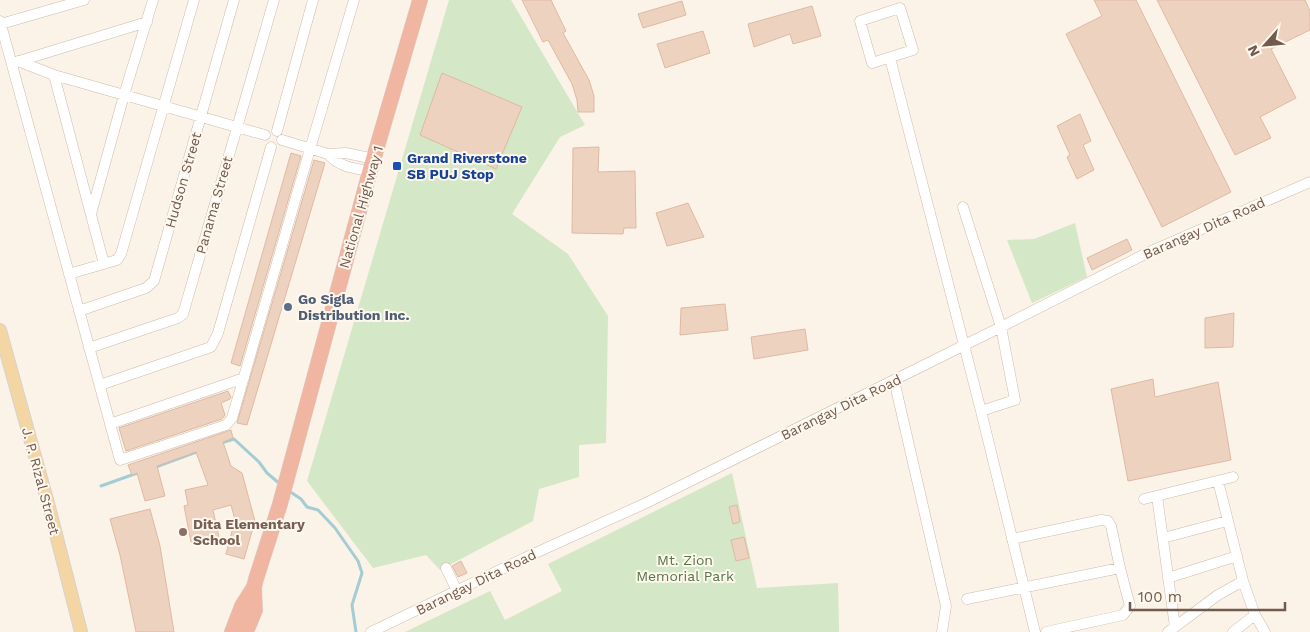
<svg xmlns="http://www.w3.org/2000/svg" width="1310" height="632" viewBox="0 0 1310 632" font-family="'Work Sans',sans-serif">
<style>
.green{fill:#d4e7c6}
.lines{fill:none;stroke-linecap:round;stroke-linejoin:round}
.stream{stroke:#a4ccd4;stroke-width:3}
.building{fill:#eed2c0;stroke:#dfb9a2}
.minor-casing{stroke:#ccbbae;stroke-width:11}
.major-casing{stroke:#d8d1cd;stroke-width:14}
.highway-casing{stroke:#d8d1cd;stroke-width:16}
.minor{stroke:#fff;stroke-width:10}
.major{stroke:#f4d6a4;stroke-width:12}
.highway{stroke:#f0b6a2;stroke-width:15}
.transit-dot{fill:#1a4fb4;stroke:#fef7ed;stroke-width:2}
.service-dot{fill:#5c6f8a;stroke:#fef7ed;stroke-width:2}
.education-dot{fill:#8d6e63;stroke:#fef7ed;stroke-width:2}
.labels{text-anchor:middle;dominant-baseline:central;stroke-width:4;stroke-linejoin:round;paint-order:stroke}
.transit-label{font-size:14px;font-weight:bold;fill:#164399;stroke:#fef7ed;text-anchor:start}
.street-label{font-size:14px;fill:#725a4d;stroke:#fef7ed}
.service-label{font-size:14px;font-weight:bold;fill:#4e5e75;stroke:#fef7ed;text-anchor:start}
.education-label{font-size:14px;font-weight:bold;fill:#785e54;stroke:#fef7ed;text-anchor:start}
.park-label{font-size:14px;fill:#547846;stroke:#fef7ed}
</style>
<rect width="100%" height="100%" fill="#fbf3e7"/>
<!-- green -->
<path class="green" d="M449,0H511L585,125L560,137L512,214L568,254L608,316L606,443L579,445V477L539,489L533,521L440,570L426,555L373,568L307,481Z
M1075,223L1087,277L1032,303L1007,240L1034,239Z
M732,473L757,588L838,583L839,632H405L490,591L505,620L562,591L548,564Z"/>
<g class="lines">
<!-- stream -->
<path class="stream" d="M221,443L234,439L259,462L267,473L280,484
M153,468L199,451
M101,486L140,472
M289,491L301,499L307,507L318,510L335,528L358,561L362,573L352,605L356,632"/>
</g>
<!-- building -->
<path class="building" d="M522,0H551L566,31L563,33L589,80L594,96V112H578L577,100L572,84L548,40L543,42Z
M1094,0H1136L1231,192L1162,227L1066,34L1102,16Z
M1157,0H1305L1310,11V30L1271,49L1296,98L1260,117L1271,138L1235,155Z
M682,1L686,15L643,28L638,14Z
M812,6L821,36L793,44L790,34L754,47L748,24Z
M703,31L710,53L665,68L657,44Z
M442,73L522,107L496,169L420,135Z
M1080,114L1091,141L1083,145L1094,170L1077,179L1067,157L1070,155L1057,126Z
M599,147L598,172L635,171L636,228H624L623,234L572,233L573,148Z
M291,153L301,156L240,366L231,363Z
M314,160L325,163L247,425L237,423Z
M688,203L704,237L667,246L656,213Z
M1127,239L1132,250L1092,270L1087,258Z
M725,304L728,330L680,335L681,308Z
M1234,313L1233,347L1205,348V318Z
M805,329L808,350L754,359L751,337Z
M1153,379L1155,397L1218,382L1231,460L1128,481L1111,389Z
M228,391L231,397L230,399L221,403L225,415L222,419L126,451L119,428Z
M231,430L233,438L223,442L231,466L242,473L255,521L244,559L226,554L235,520L231,505L213,510L219,537L191,542L184,506L188,505L185,490L208,485L196,452L157,466L165,496L145,501L137,473L132,475L128,465Z
M737,505L740,522L733,524L729,507Z
M150,509L160,546L174,632H136L120,555L110,519Z
M744,537L749,558L736,561L731,540Z
M461,561L467,573L458,577L452,566Z"/>
<g class="lines">
<!-- minor casing -->
<g class="minor-casing">
<path id="minor" d="M900,8L913,50L872,63L860,21Z
M0,21L120,460L226,425L232,418L310,149L354,0
M1,24L84,0
M890,58L981,411L1035,632
M18,61L54,75L265,135
M16,62L147,22
M54,75L104,264
M277,131L313,0
M282,140L328,154L346,153L374,159
M328,154C341,168 353,168 370,171
M963,207L1001,327L1015,400L981,411
M91,214L124,95L153,0
M69,274L117,260L121,254L194,0
M79,311L146,288L154,281L234,0
M89,348L178,318L183,314L274,0
M894,380L946,606L942,632
M100,385L211,347L218,333L271,147
M110,424L244,378
M1218,481L1243,581L1255,615L1265,632
M1157,496L1175,627
M1144,499L1233,477
M1163,538L1227,521
M1012,539L1101,520L1108,521L1111,526L1120,568L1130,606L1123,615L1046,632
M446,568L457,591
M1168,578L1237,556
M967,599L1120,568
M371,632L531,555L646,503L1001,327L1149,252L1310,182
M1168,632L1218,595L1243,581
M1233,632L1255,615"/>
</g>
<!-- major casing -->
<g class="major-casing">
<path id="major" d="M0,330L48,503L81,632"/>
</g>
<!-- highway casing -->
<g class="highway-casing">
<path id="highway" d="M232,632L242,606L254,587
M246,632L255,610L254,587L256,579L280,504L370,171L420,0"/>
</g>
<!-- minor -->
<use href="#minor" class="minor"/>
<!-- major -->
<use href="#major" class="major"/>
<!-- highway -->
<use href="#highway" class="highway"/>
</g>
<!-- markers -->
<rect class="transit-dot" x="392" y="161" width="10" height="10" rx="2.5"/>
<circle class="service-dot" cx="288" cy="307" r="5"/>
<circle class="education-dot" cx="183" cy="532" r="5"/>
<g class="labels">
<!-- transit labels -->
<g class="transit-label">
<text x="407" y="158">Grand Riverstone<tspan x="407" dy="16">SB PUJ Stop</tspan></text>
</g>
<!-- street labels -->
<g class="street-label">
<text transform="translate(183 180) rotate(-74)">Hudson Street</text>
<text transform="translate(214 205) rotate(-74)">Panama Street</text>
<text transform="translate(361 207) rotate(-74)">National Highway 1</text>
<text transform="translate(1204 228) rotate(-24)">Barangay Dita Road</text>
<text transform="translate(841 407) rotate(-26)">Barangay Dita Road</text>
<text transform="translate(41 481) rotate(75)">J. P. Rizal Street</text>
<text transform="translate(476 582) rotate(-26)">Barangay Dita Road</text>
</g>
<!-- service labels -->
<g class="service-label">
<text x="298" y="299">Go Sigla<tspan x="298" dy="16">Distribution Inc.</tspan></text>
</g>
<!-- education labels -->
<g class="education-label">
<text x="193" y="524">Dita Elementary<tspan x="193" dy="16">School</tspan></text>
</g>
<!-- park labels -->
<g class="park-label">
<text x="685" y="560">Mt. Zion<tspan x="685" dy="16">Memorial Park</tspan></text>
</g>
</g>
<!-- north arrow -->
<g transform="translate(1265 45) rotate(243)" stroke="#fef7ed" stroke-width="4" paint-order="stroke">
<path d="M0-4L9 19L0 12L-9 19Z" fill="#725a4d"/>
<text y="-8" font-size="14" font-weight="bold" text-anchor="middle" fill="#725a4d">N</text>
</g>
<!-- scale -->
<path d="M1130 602v8h155v-8" fill="none" stroke="#725a4d" stroke-width="2.5"/>
<text x="1138" y="602" font-size="15" fill="#725a4d" stroke="#fef7ed" stroke-width="4" paint-order="stroke">100 m</text>
</svg>
